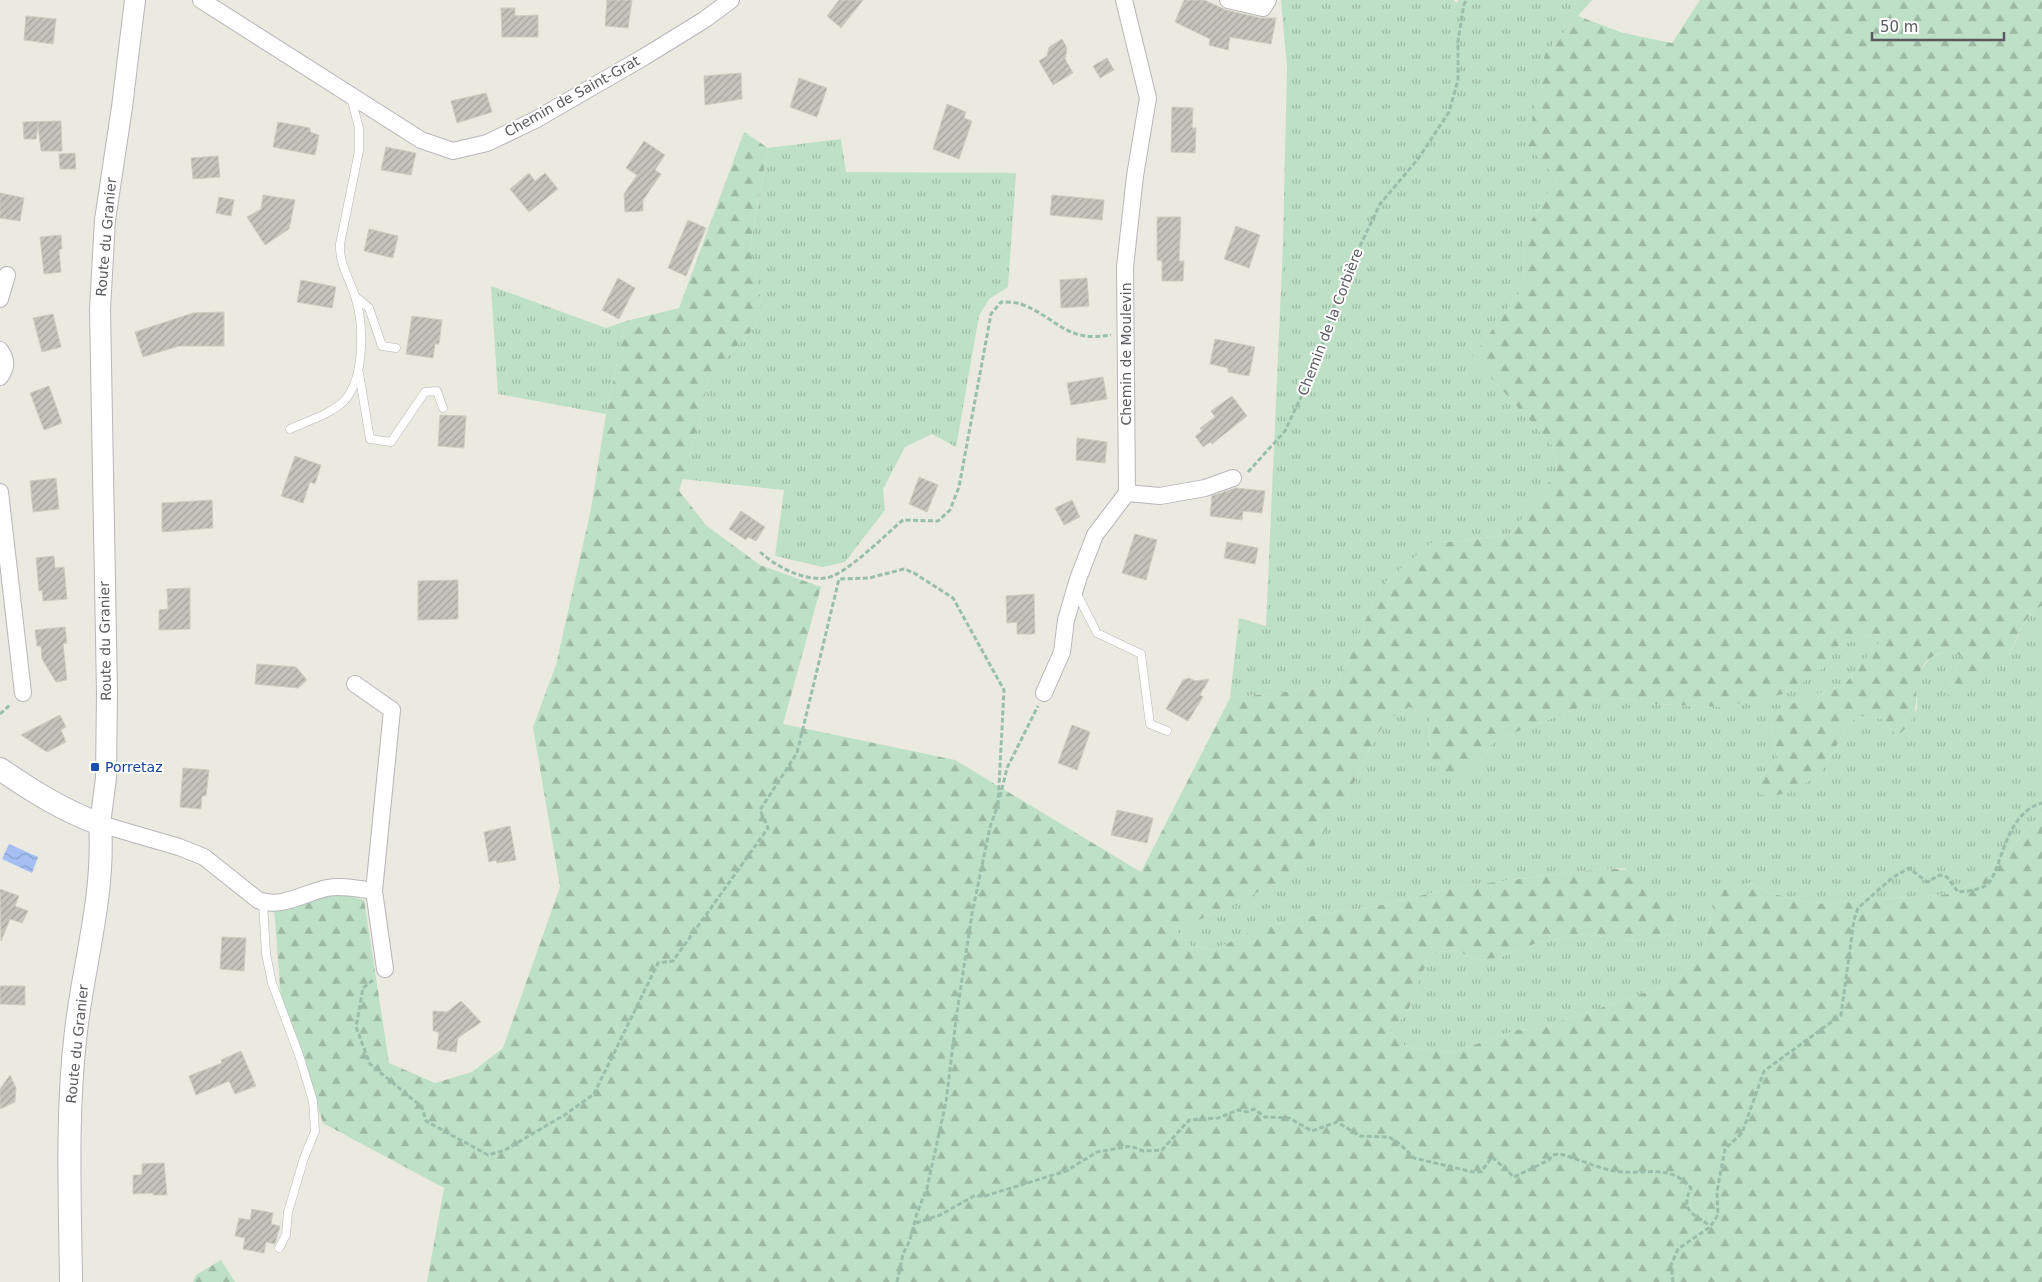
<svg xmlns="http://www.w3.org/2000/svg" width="2042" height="1282" viewBox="0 0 2042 1282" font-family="'DejaVu Sans',sans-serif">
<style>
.grass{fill:url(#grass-tufts)}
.forest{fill:url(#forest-firs)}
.water{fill:url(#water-waves)}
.building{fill:url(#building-hatch);stroke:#cecdbf}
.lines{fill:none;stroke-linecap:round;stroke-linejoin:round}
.service-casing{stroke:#b6b6bb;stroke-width:9}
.minor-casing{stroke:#b6b6bb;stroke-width:18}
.tertiary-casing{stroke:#b6b6bb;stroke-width:22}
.secondary-casing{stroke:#b6b7bd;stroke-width:24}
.path{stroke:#99bfac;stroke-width:3;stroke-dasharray:5 2.5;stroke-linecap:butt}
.service{stroke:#fff;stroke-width:8}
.minor{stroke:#fff;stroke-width:16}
.tertiary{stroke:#fff;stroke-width:20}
.secondary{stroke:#fff;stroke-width:22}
.transit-dot{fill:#1a4fb4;stroke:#fff;stroke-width:2}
.labels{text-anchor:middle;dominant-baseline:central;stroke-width:4;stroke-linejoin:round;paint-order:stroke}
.street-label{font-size:14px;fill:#595a5f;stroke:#fff}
.transit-label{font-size:14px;fill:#164399;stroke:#fff;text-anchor:start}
</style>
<defs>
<pattern id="grass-tufts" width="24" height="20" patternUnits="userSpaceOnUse" patternTransform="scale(1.25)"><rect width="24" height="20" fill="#bee0c6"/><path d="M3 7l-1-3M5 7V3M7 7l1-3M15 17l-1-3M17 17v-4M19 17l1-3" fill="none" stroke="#9db9a4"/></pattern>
<pattern id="forest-firs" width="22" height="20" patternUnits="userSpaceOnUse" patternTransform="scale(1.25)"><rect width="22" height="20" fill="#bee0c6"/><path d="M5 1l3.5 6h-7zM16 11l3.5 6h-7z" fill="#9db9a4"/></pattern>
<pattern id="water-waves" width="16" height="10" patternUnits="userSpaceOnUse" patternTransform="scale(1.25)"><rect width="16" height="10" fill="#a5bff5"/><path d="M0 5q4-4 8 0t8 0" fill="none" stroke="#899eca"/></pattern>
<pattern id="building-hatch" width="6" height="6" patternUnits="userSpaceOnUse" patternTransform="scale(1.25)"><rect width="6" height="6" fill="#c5c4bc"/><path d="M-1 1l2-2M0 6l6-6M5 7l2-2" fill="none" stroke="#a3a29c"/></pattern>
</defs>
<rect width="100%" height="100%" fill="#eaeae0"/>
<!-- grass -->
<path class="grass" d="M1281,0H1454L1456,3L1459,0H1592L1545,54L1557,179L1524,232L1523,288L1472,357L1552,445L1557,471L1511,534L1464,541L1431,543L1381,586L1336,686L1230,698L1239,618L1266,626L1283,244L1287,67Z
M841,139L846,172L1016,173L1008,287L989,299L979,316L956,447L932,434L905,447L883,489L885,510L845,562L823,567L775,556L784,490L682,479L692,448L710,375L755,327L761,301L750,247L768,148Z
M491,286L606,328L626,321L606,414L498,394Z
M2042,606V813L1983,879L1950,894L1815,904L1770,893L1749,883L1714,905L1703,948L1690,967L1673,983L1541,1028L1517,1030L1451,1053L1405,1046L1388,1029L1406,1016L1422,973L1433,953L1456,950L1476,960L1498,958L1539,942L1585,934L1630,941L1673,935L1678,911L1624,868L1602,869L1461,886L1368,908L1322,914L1255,929L1214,950L1192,947L1176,931L1275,884L1347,798L1375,737L1389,719L1409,707L1429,716L1430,760L1468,777L1494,741L1608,696L1656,704L1722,707L1826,666L1837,646L1866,636L1888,633L1845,684L1795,702L1771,725L1777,758L1756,783L1820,775L1850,722L1860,716L1882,719L1897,736L1917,709V675L1931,657L1952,650L1961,657L1948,689C1958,683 2004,660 2009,653C2020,637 2022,615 2042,606Z"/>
<!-- forest -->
<path class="forest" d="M1700,0H2042V606C2023,614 2019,637 2009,653C2001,666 1971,690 1958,702L1948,700V689L1961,657L1952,650C1945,653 1935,654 1930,658C1903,682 1932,711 1897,736L1882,719L1860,716L1850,722L1820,775L1790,792L1769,797L1759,794L1756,783L1777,758L1771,725L1777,716L1795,702L1845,684L1887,633L1866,636L1838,646L1826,666L1788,693L1722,707L1656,704L1608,696L1494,741L1468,777L1446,776L1430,760L1429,716L1409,707L1389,719L1375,737L1347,798L1309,854L1275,884L1176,931L1192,947L1214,950L1255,929L1322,914L1368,908L1461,886L1602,869C1646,867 1650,881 1678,911L1673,935L1630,941L1585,934L1539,942L1498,958L1476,960L1456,950L1433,953L1422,973L1406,1016L1388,1029L1405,1046L1451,1053L1517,1030L1541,1028L1673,983L1690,967L1703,948L1714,905L1726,886L1749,883L1770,893L1815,904L1950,894L1983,879L2042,813V1282H427L444,1188L323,1123L281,999L274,908L330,894L348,896L364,900L389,1063L435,1083L472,1072L503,1048L560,887L533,727L556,665L591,509L606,414L626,321L679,308L744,132L768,148L750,246L761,301L755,327L710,375L692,448L679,491L707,526L760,565L821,587L783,724L955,760L1141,872L1230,698L1336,686L1381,586L1431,543L1464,541L1511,534L1557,471L1552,445L1472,357L1523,288L1524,232L1557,179L1527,145L1545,54L1578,16L1623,33L1672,43Z
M221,1260L235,1282H193L196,1275Z"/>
<!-- water -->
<path class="water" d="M9,844L38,857L32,873L2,859Z"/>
<!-- building -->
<path class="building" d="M607,0H632L628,28L605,26Z
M839,0H863L841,28L827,16Z
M1184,0H1204L1226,10L1261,18H1276L1271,44L1230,37L1228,50L1209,45L1210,39L1175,22Z
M501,8H515V16L538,15V37H502Z
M26,16L56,19L53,44L24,40Z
M1062,39L1067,48L1065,59L1073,73L1053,85L1039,61L1047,56L1049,47Z
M1107,58L1114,70L1100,78L1093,66Z
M741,73L742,99L705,105L704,76Z
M799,78L827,88L817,117L790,107Z
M486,93L492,112L457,123L451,101Z
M947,104L966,112L964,118L972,121L959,159L933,149Z
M1172,107L1193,108L1192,128H1196L1195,153L1171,152Z
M61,121L62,151H41L38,125L36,139H24L23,122Z
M278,122L310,128V132L319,135L315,155L273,147Z
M644,141L665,155L655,170L661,174L643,200V211L625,212L624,194L637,175L626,168Z
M386,147L416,153L411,175L381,170Z
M75,153L76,169H60L59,154Z
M218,156L220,177L193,179L191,158Z
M529,173L535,181L545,173L558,189L529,212L510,189Z
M0,193L24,198L20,221L0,218Z
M263,195L295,200L289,229L265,245L247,217L261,209Z
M1052,195L1104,200L1102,220L1050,215Z
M219,197L234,200L231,216L216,213Z
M1157,217H1181L1179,261H1184L1183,281H1162V261L1157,260Z
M688,220L706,228L686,276L668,268Z
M1236,226L1260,235L1249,268L1224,259Z
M369,229L398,236L393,258L364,251Z
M61,235L62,249L59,250L61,272L44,274L40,237Z
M618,278L635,288L619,319L602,310Z
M1087,278L1089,306L1061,308L1060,280Z
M301,280L336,287L332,308L297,302Z
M224,312V346H179L143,357L135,332L193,313Z
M53,314L61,347L42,352L33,318Z
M412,316L442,320L439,344H435L433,358L406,354Z
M1215,339L1255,347L1249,376L1228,372V368L1210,364Z
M1103,377L1107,399L1071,405L1067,383Z
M49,386L62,423L44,430L30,393Z
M1232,396L1247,416L1212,444L1210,442L1203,447L1195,436L1202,431L1200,428L1215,417L1211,411Z
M440,415L466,416L464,448L438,446Z
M1077,438L1107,442L1105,463L1076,460Z
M295,456L321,465L315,484L310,482L303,503L281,496Z
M919,477L938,485L927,512L909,504Z
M56,478L59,509L33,512L30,481Z
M1236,488L1265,491L1262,513L1243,511L1242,520L1210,516L1212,496Z
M212,500L213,528L162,532V503Z
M1072,500L1080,517L1064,525L1055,508Z
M741,511L765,527L756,541L748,537L746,540L729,529Z
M1135,534L1157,540L1146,580L1122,573Z
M1227,542L1258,548L1255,564L1224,558Z
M54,556L55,568L64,567L67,599L43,601L42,590L39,591L36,558Z
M458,580V619L418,620V581Z
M190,588V629L159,630V610L168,609L167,589Z
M1034,594L1035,634H1017V622L1007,623L1006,596Z
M65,627L67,643L63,644L67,680L56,682L42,659L41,646H37L35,630Z
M257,664L296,667L307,680L298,688L255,684Z
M1189,678L1195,681L1209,679L1200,695L1203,697L1188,721L1166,709L1183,680Z
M60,715L66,727L61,730L66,742L47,752L21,735Z
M1072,725L1090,732L1077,770L1058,763Z
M183,768L209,770L206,796H202L201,809L180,807Z
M1117,810L1153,818L1147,843L1111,835Z
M510,826L516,860L497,863L496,860L489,862L484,832Z
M0,889L19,896L15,906L28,911L22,923L10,919L1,941Z
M222,937L246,938L244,971L220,969Z
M0,986H25V1005L0,1004Z
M461,1001L481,1022L458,1038L456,1052L437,1049L439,1032L433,1031V1011L447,1012Z
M241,1051L256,1086L235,1094L229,1081L196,1095L189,1076L222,1063L221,1060Z
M10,1075L16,1088L15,1102L0,1109V1089Z
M164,1163L167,1195H153V1193L133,1194V1175H142V1164Z
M252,1209L273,1213L271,1224L280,1226L275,1244L266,1242L264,1253L243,1249L245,1238L235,1236L239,1218L250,1220Z"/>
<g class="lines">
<!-- service casing -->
<g class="service-casing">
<path id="service" d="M355,296L369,308L382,346L396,348
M359,373L370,439L391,442L425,392L437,391L443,408
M290,429C307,421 332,414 345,400C365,377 364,323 355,296C349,278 339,263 340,244L359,151V128L351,98
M1076,592L1097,633L1141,654L1150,724L1167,731
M263,902L266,954L272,983L299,1055L313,1101L315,1131L304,1158L288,1212L286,1235L279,1248"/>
</g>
<!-- minor casing -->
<g class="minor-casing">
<path id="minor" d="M201,0L421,140L453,151L487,143L535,120L644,57L704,20L731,0
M1228,0L1263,8L1268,0
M0,299L7,275
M0,350C7,360 7,367 0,377
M0,492L23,693
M1127,493L1160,496L1205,488L1233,478
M355,684L392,710L374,891L385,969
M1044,693L1062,652L1066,620L1078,579L1095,535L1127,493L1125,267L1135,176L1148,98L1124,0
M100,824L179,847L204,857L258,900C281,909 304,893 327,888C342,885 358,889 374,891"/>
</g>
<!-- tertiary casing -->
<g class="tertiary-casing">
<path id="tertiary" d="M100,824L106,778L107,692L100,309L105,220L122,107L135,0"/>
</g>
<!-- secondary casing -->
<g class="secondary-casing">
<path id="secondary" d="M0,769C32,791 64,811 100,824C105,894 84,962 76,1031C66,1114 70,1198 71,1282"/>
</g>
<!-- path -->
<path class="path" d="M1248,472L1285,431L1316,365L1339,290L1380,204L1418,159L1449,112L1458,80V41L1464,4L1467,0
M760,552C777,567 803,581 826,578C846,575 886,534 903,520L938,521L950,510L959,487L991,314L1001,302C1007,302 1015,302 1021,304C1058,318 1065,343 1111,335
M0,714L11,704
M1000,797L1007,768L1038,706
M373,980L363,988L356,1027L370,1064L422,1107L426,1121L488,1155L505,1150L566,1114L594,1094L658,963L673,961L768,828L760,810L797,753L839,579L869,578L904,569L914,573L953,598L1004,690L998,805
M916,1223L940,1215L974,1196H985L1066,1171L1097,1152L1131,1146L1143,1151L1162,1150L1189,1120L1218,1118L1238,1110L1247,1112L1254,1109L1265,1117L1289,1118L1312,1131L1337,1122L1360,1136L1389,1137L1400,1144L1414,1158L1473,1172H1481L1492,1157L1514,1177L1549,1160L1553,1155L1559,1154C1577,1158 1599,1169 1615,1171C1644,1176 1668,1162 1691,1188C1679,1212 1695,1214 1710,1226
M897,1282L903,1254L910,1240L917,1213L927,1188L946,1102L957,1012L972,914L990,827L998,805
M1673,1282L1671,1265L1678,1249L1710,1227L1718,1215L1717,1192L1725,1149L1742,1133L1764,1071L1841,1015L1854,920L1858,908L1892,878L1909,868L1927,882L1940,875L1947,877L1958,892C1967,891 1980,890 1988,884C1992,880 1995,871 1997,867C2006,842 2014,811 2042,803"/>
<!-- service -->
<use href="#service" class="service"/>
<!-- minor -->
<use href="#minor" class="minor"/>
<!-- tertiary -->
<use href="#tertiary" class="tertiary"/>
<!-- secondary -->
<use href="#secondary" class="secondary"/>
</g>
<!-- markers -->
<rect class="transit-dot" x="90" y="762" width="10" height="10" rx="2.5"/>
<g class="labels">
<!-- street labels -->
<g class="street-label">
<text transform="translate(572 96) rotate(-29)">Chemin de Saint-Grat</text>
<text transform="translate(106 237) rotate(-85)">Route du Granier</text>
<text transform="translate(1330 322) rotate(-69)">Chemin de la Corbière</text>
<text transform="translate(1126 354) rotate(-90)">Chemin de Moulevin</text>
<text transform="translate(105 641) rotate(-91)">Route du Granier</text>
<text transform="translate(77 1044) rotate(-84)">Route du Granier</text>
</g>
<!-- transit labels -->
<g class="transit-label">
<text x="105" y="767">Porretaz</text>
</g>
</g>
<!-- scale -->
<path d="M1872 32v8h132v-8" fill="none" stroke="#595a5f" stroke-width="2.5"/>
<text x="1880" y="32" font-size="15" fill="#595a5f" stroke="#ffffff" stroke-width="4" paint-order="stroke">50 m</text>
</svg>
